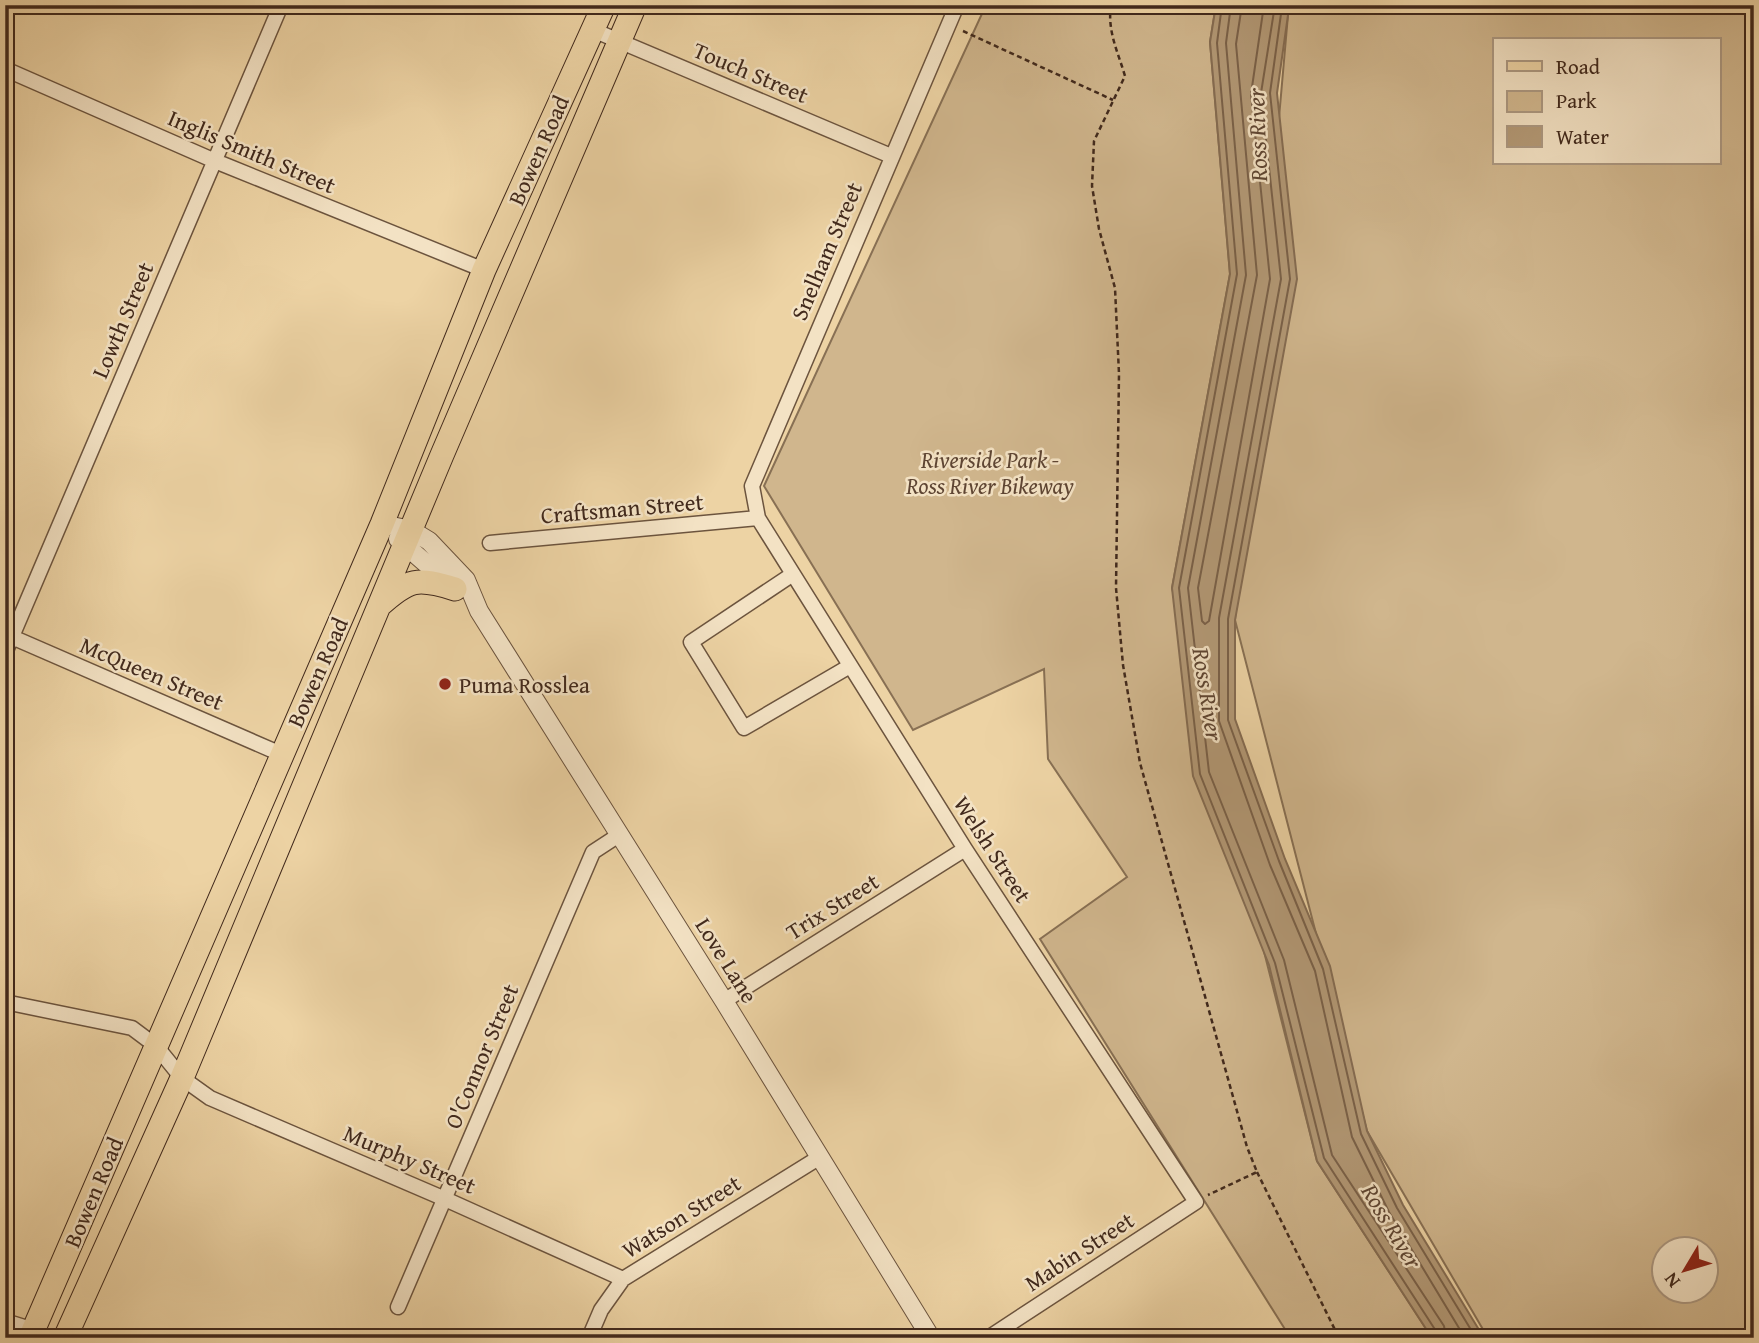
<svg xmlns="http://www.w3.org/2000/svg" width="1759" height="1343" viewBox="0 0 1759 1343" font-family="'Gentium Book Plus',serif">
<style>
.green{fill:#d0b68d;stroke:#887054;stroke-width:2;fill-rule:evenodd}
.water{fill:#b39976;stroke:#856c52;stroke-width:2}
.lines{fill:none;stroke-linecap:round;stroke-linejoin:round}
.shore{stroke:#7a6149;stroke-width:2}
.minor-casing{stroke:#6c543e;stroke-width:17}
.tertiary-casing{stroke:#6c543e;stroke-width:20}
.primary-casing{stroke:#41291c;stroke-width:25}
.path{stroke:#41291c;stroke-width:2.5;stroke-dasharray:5 3.5;stroke-linecap:butt}
.minor{stroke:#f3e2c4;stroke-width:14}
.tertiary{stroke:#f3e2c4;stroke-width:18}
.primary{stroke:#edd3a4;stroke-width:23}
.poi-dot{fill:#8f2418;stroke:#f3e2c4;stroke-width:2.5}
.labels{text-anchor:middle;dominant-baseline:central;stroke-width:5;stroke-linejoin:round;paint-order:stroke}
.street-label{font-size:23px;fill:#41291c;stroke:#f3e2c4}
.park-label{font-size:23px;font-style:italic;fill:#5e4533;stroke:#f3e2c4}
.poi-label{font-size:23px;fill:#41291c;stroke:#f3e2c4;text-anchor:start}
.water-label{font-size:24px;font-style:italic;fill:#5e4532;stroke:#f3e2c4}
</style>
<rect width="100%" height="100%" fill="#edd3a4"/>
<filter id="stains"><feTurbulence type="fractalNoise" baseFrequency=".00286" numOctaves="4"/><feColorMatrix values="0 0 0 0 .2 0 0 0 0 .09 0 0 0 0 .02 0 0 0 .5 -.17"/></filter>
<radialGradient id="worn" r=".72"><stop offset=".6" stop-color="#630" stop-opacity="0"/><stop offset="1" stop-color="#630" stop-opacity=".3"/></radialGradient>
<!-- green -->
<path class="green" d="M986,5H1216L1210,42L1230,274L1172,588L1317,1161L1432,1338H1283L1288,1334L1040,939L1127,877L1048,759L1044,669L913,730L764,486Z
M1292,5H1754V1338H1488L1367,1131L1235,620L1288,15ZM1495,40H1719V163H1495ZM1664,1248H1706V1290H1664Z"/>
<!-- water -->
<path class="water" d="M1216,5H1292L1288,15L1277,93L1297,279L1235,620V719L1285,859L1330,966L1367,1131L1403,1205L1484,1338H1432L1317,1161L1269,965L1193,776L1172,588L1230,274L1210,42Z"/>
<g class="lines">
<!-- shore -->
<path class="shore" d="M1222,5L1217,43L1237,274L1179,588L1200,774L1275,963L1324,1158L1436,1331L1438,1338
M1231,5L1226,43L1246,275L1188,588L1209,772L1284,960L1332,1155L1444,1326L1446,1338
M1242,5L1236,44L1257,275L1198,588L1202,621L1205,624L1209,621L1270,279L1251,94L1264,5
M1275,5L1261,93L1281,279L1219,618V721L1270,865L1315,971L1352,1137L1389,1212L1465,1338
M1285,5L1281,14L1270,93L1290,279L1228,619V720L1279,861L1323,969L1361,1134L1397,1208L1476,1338"/>
<!-- minor casing -->
<g class="minor-casing">
<path id="minor" d="M957,5L752,486L758,518L965,849L1196,1202L988,1338
M593,30L891,156
M5,69L215,161L484,270
M490,543L758,518
M793,574L691,642L744,728L850,666
M5,634L281,754
M5,653L281,5
M724,1001L965,849
M5,1002L132,1028L156,1046L182,1078L210,1098L445,1199L623,1279
M398,1307L593,852L619,835
M5,1321L34,1330
M589,1338L601,1310L623,1279L820,1157"/>
</g>
<!-- tertiary casing -->
<g class="tertiary-casing">
<path id="tertiary" d="M382,524L411,530L429,541L466,580L479,611L724,1001L931,1338
M398,539L453,587"/>
</g>
<!-- primary casing -->
<g class="primary-casing">
<path id="primary" d="M380,605C409,579 417,577 455,589
M30,1338L382,524L484,270L604,5
M65,1338L182,1078L442,455L635,5"/>
</g>
<!-- path -->
<path class="path" d="M1111,5C1107,31 1118,52 1125,76L1094,141L1092,186L1099,229L1115,288L1119,374L1116,588L1123,665L1140,763L1247,1147L1257,1172L1208,1195
M963,31L1113,100
M1257,1172L1339,1338"/>
<!-- minor -->
<use href="#minor" class="minor"/>
<!-- tertiary -->
<use href="#tertiary" class="tertiary"/>
<!-- primary -->
<use href="#primary" class="primary"/>
</g>
<!-- markers -->
<circle class="poi-dot" cx="445" cy="684" r="7"/>
<g class="labels">
<!-- street labels -->
<g class="street-label">
<text transform="translate(751 72) rotate(23)">Touch Street</text>
<text transform="translate(538 150) rotate(-66)">Bowen Road</text>
<text transform="translate(252 151) rotate(23)">Inglis Smith Street</text>
<text transform="translate(826 251) rotate(-67)">Snelham Street</text>
<text transform="translate(122 320) rotate(-67)">Lowth Street</text>
<text transform="translate(622 508) rotate(-5)">Craftsman Street</text>
<text transform="translate(317 672) rotate(-66)">Bowen Road</text>
<text transform="translate(152 673) rotate(23)">McQueen Street</text>
<text transform="translate(993 849) rotate(57)">Welsh Street</text>
<text transform="translate(832 906) rotate(-32)">Trix Street</text>
<text transform="translate(727 960) rotate(58)">Love Lane</text>
<text transform="translate(481 1056) rotate(-67)">O'Connor Street</text>
<text transform="translate(410 1159) rotate(23)">Murphy Street</text>
<text transform="translate(93 1192) rotate(-67)">Bowen Road</text>
<text transform="translate(681 1216) rotate(-32)">Watson Street</text>
<text transform="translate(1079 1251) rotate(-33)">Mabin Street</text>
</g>
<!-- park labels -->
<g class="park-label">
<text x="990" y="459">Riverside Park -<tspan x="990" dy="26">Ross River Bikeway</tspan></text>
</g>
<!-- poi labels -->
<g class="poi-label">
<text x="459" y="684">Puma Rosslea</text>
</g>
<!-- water labels -->
<g class="water-label">
<text transform="translate(1257 135) rotate(-92)">Ross River</text>
<text transform="translate(1208 694) rotate(81)">Ross River</text>
<text transform="translate(1392 1226) rotate(59)">Ross River</text>
</g>
</g>
<!-- margin -->
<rect width="1759" height="1343" fill="none" stroke="#edd3a4" stroke-width="28"/>
<rect x="7" y="7" width="1745" height="1329" fill="none" stroke="#41291c" stroke-width="3.5"/>
<rect x="14" y="14" width="1731" height="1315" fill="none" stroke="#41291c" stroke-width="2"/>
<!-- legend -->
<rect x="1493" y="38" width="228" height="126" fill="#f3e2c4" stroke="#ac9881" stroke-width="2"/>
<rect x="1507" y="61" width="35" height="10" fill="#edd3a4" stroke="#ac9881" stroke-width="2"/>
<text x="1556" y="74" font-size="21" fill="#41291c">Road</text>
<rect x="1507" y="91" width="35" height="21" fill="#d0b68d" stroke="#ac9881" stroke-width="2"/>
<text x="1556" y="108" font-size="21" fill="#41291c">Park</text>
<rect x="1507" y="126" width="35" height="21" fill="#b39976" stroke="#ac9881" stroke-width="2"/>
<text x="1556" y="144" font-size="21" fill="#41291c">Water</text>
<!-- north arrow -->
<g transform="translate(1685 1270) rotate(232)"><circle r="33" fill="#f3e2c4" stroke="#ac9881" stroke-width="2"/>
<path d="M0-5L12 26L0 18L-12 26Z" fill="#8f2418"/>
<text y="-10" font-size="19" font-weight="bold" text-anchor="middle" fill="#41291c">N</text>
</g>
<rect width="100%" height="100%" filter="url(#stains)"/>
<rect width="100%" height="100%" fill="url(#worn)"/>
</svg>
